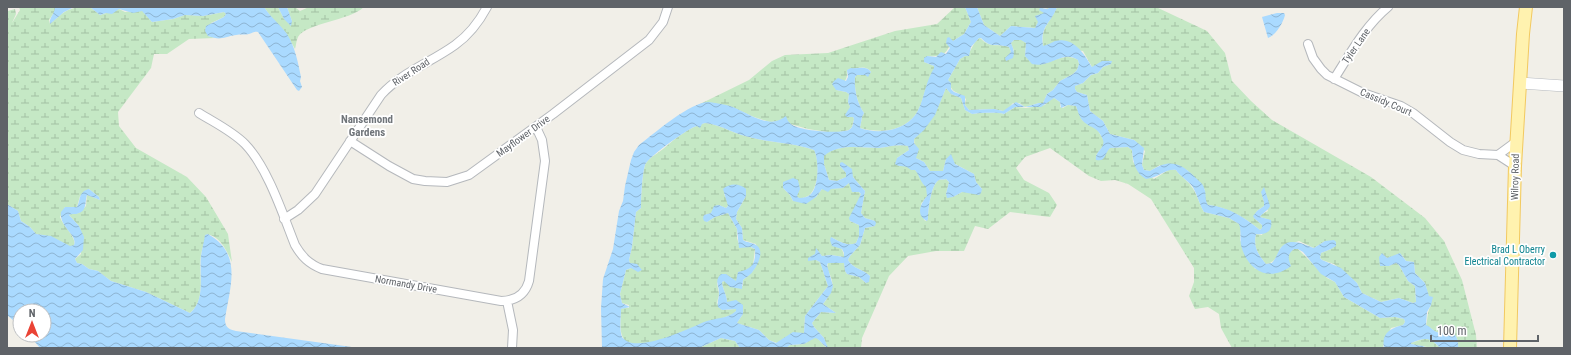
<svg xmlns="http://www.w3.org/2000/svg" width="1571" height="355" viewBox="0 0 1571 355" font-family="'Roboto Condensed',sans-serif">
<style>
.wetland{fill:url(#wetland-marsh)}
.water{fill:url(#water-waves);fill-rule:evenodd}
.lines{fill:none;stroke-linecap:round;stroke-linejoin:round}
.minor-casing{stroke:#b5b8bc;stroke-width:10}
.secondary-casing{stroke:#b6babf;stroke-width:12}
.primary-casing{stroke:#f2c960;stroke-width:14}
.minor{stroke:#fff;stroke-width:8}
.secondary{stroke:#fff;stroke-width:11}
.primary{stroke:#fff2af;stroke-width:12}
.culture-dot{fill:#0f9aa8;stroke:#fff;stroke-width:1.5}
.labels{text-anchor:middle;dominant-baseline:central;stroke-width:3.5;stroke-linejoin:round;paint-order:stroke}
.street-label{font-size:10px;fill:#5f6368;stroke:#fff}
.culture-label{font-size:10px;fill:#0d838f;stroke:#fff;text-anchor:end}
.neighbourhood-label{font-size:11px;font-weight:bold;fill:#70757a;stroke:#fff}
</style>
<defs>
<pattern id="wetland-marsh" width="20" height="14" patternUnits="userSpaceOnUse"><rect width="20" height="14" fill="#c5e8c5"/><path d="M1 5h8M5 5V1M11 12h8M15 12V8" fill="none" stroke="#a3c0a4"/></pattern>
<pattern id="water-waves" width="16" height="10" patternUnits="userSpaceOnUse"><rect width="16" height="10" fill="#aadaff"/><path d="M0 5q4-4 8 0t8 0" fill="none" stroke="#8eb4d2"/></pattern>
</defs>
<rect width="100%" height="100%" fill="#f1efe8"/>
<!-- wetland -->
<path class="wetland" d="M19,7H55V11L49,20L50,24C66,10 68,7 90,7L100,15L119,9L125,12L142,10L152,22L173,19L185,15L203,16L224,12L226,14L224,17L211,23L208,36L215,38L189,39L167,54H154L151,68L118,112L119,126L136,148L187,177L206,197L228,234L232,262C226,250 221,237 207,234C205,241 202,248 201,255C198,274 207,299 190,313L146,292L111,281L98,271L89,269L82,264L77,263L75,259L81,254L79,226L69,215L71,214L79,213L86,206L87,195L100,200L99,197L89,189L80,196L77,207H65L60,217C63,226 77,238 74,245L70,247C59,239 49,236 36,234L30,227L21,221L18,211L7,204V9L8,11L15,9L16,14L12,23L20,10Z
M264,7H278L284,19L292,21L287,7H295L300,11L309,7H364C349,21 306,23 298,37C296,41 296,46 295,49L286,33L271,17Z
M955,7H965L971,22L964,34L953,41L951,40C948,55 941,57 927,56L924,62L934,66L935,68C919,93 927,119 894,129C883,132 871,131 860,128L862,117L864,113C857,103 854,89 855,77L857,75H865L871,72C866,64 856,69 847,70C848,82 843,82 836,90L846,92L849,94L848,102L850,107L847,117H853L854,119L852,127L849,130L834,133L808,129L780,121L770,122L754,117L730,106L698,105L749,80L772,61L785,55L828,53L895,31L937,24Z
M977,7H1049L1048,9L1043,7L1044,13L1035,28L1011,26L1000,36L984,25Z
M1057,7H1156L1207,31L1225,53L1232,81L1251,101L1272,120L1371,177L1425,218L1444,241L1462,280L1476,335L1477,348H1458C1459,341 1456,331 1447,331C1443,332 1441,334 1437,332C1433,331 1431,327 1426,326C1428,317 1427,312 1431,305L1425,283L1415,273L1414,262L1406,261L1402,255L1387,258L1383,254L1380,255L1389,266L1396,263L1399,265L1408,281L1415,286L1416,302L1413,303L1399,298L1381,302L1362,293L1357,283L1334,264L1322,260L1320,258L1321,253L1331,249L1325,241L1314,248L1299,241L1281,247C1277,256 1276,262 1266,264C1258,254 1253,247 1256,234L1262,235L1267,219L1260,217L1262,214L1268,211L1261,192L1264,202V206L1257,211L1254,218L1262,225V228L1260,230C1245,218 1228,207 1208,205L1205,201V190L1187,170L1160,165L1150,171L1144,170L1142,165L1145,151L1134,140L1110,134L1103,121L1090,111L1087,95L1077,92L1075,89V86L1083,83L1091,75L1098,73L1103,67L1111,64L1092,67L1083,51L1043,46C1041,25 1050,24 1057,7Z
M979,38H980C991,49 997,43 1009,47L1011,52L1014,51L1011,43L1014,40H1022L1026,43L1025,56L1044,64C1055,60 1067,53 1078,60L1079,64L1077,70L1073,74L1060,81L1053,90L1047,94L1043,103H1039L1025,107L1019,103H1013L1007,110L1003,111L994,109L969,110L965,105L966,99C956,89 953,96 948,80L960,59L969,53L975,42Z
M946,88L951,94L961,98L965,110L972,114C981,113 996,112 1004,114L1015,107L1026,108L1045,105L1049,100L1054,98L1060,102V107L1063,108L1068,105L1076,106L1082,120L1097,129L1104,141V145L1096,155L1110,148L1128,147L1132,150L1133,162L1154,179L1170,169L1176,170C1180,176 1187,180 1191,186C1197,193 1199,204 1204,212L1229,218L1239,224L1241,227L1240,240L1255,269L1288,257L1290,252L1294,249H1298L1327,278L1335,282L1344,297L1380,318L1395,317L1404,319L1405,322L1403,325L1391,328L1383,346L1384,348H1232L1221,328L1219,314L1208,307L1195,309L1189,296L1194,282V268L1151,199L1128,184L1115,180L1101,181L1089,176L1050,148L1025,157L1016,168L1024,180L1049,193L1057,205L1050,217L1010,212L988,229L975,226L964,251H936L908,256L889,276L862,338L861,348H827L824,338L814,327L812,323L821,312L836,313L823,304C828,298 834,289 832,281C831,274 826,270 828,263H844L845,271L847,274L859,277L866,283L870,276C863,269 853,269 848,260L850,256L860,245L865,228L875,226V221L865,218L861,213L865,191L853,177L840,166L846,173V177L837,181L829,180L824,164L823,156C838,143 861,148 879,148C889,147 898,144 908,146L909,150L897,158V165C906,166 916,167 920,176C922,182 922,183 927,187V196L921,204L924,220L926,221L928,219C928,210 931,184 939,180C941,179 944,180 946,179L949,182L946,194L953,197L962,192L982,189L976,182L974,174L946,159L943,171H930L924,162L916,158L914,139C931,122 937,110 946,88Z
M705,123C722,125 736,135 753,138C773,143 795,143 814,150C820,161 819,189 808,196C805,197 802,199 799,198C794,196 788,191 783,188L790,195L793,201L816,197L822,189L843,188L849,183L861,194L850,221L859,225V236L856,243C847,247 839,241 831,237C837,243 844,249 844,257L831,255L822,256L816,249V260L820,262L828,286L805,316L804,333H793L777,343L769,340L759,330L737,323L743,314L727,302C727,295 722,288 722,282L724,281L743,286V280C759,268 758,263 756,244L743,240L742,228L736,219L737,212L746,196L724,194L729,204L728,206L726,208L719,205L711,213L704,215L707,222L715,217L728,213L737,229V238L740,248C745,245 750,246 755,249L753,265L736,282L726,274L717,283L719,294L717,303L722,310L736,309V311L733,314C714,321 641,355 626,342C618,334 621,319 621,309L624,308H629V305L622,303L620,294L626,270L631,268L629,260L632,247L636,212L641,208C641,197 642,176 645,165C648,158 657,154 663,149C676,138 689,127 705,123Z
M815,337C820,339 822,345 827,348H786L790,345L804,344Z
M721,338L735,341L740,348H699Z
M1423,339H1431L1440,348C1430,348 1421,346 1411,344V343Z"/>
<!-- water -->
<path class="water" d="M55,7H74L64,12L50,24C49,17 55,14 55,7Z
M90,7H264C270,17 280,24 287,34C295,47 298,62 301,77L300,81L302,87L299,91L297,90L258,32C254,31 253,33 249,34C245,35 240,34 236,35C223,37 221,41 208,36L205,31L206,26L224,17L226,14L224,12L203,16L185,15L173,19L152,22L142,11L133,13L119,9L112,14L106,13L100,15Z
M278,7H287L292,21L291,26L284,19Z
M965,7H977L984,25L1000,36L1011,26L1035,28L1038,22L1035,16L1044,13L1039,10L1040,8L1048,9L1049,7H1057C1051,24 1040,25 1043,46C1047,45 1051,43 1055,41C1074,36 1084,54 1092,67L1102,61H1112L1111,64L1103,67L1098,73L1091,75L1083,83L1075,86V89L1077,92L1087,95L1090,111L1103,121L1110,134L1134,140L1144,148L1142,165L1144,170L1150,171C1168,160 1178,161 1194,176C1197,180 1203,183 1204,188C1207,194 1204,199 1208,205C1229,207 1244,217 1260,230L1262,228V225L1254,218L1253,216L1257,211L1264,206V202L1261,192L1264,187L1270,206C1268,211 1263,212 1260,217L1271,220C1273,232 1266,235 1256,234C1253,247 1258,254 1266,264L1272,263C1276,258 1277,254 1280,249C1288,236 1304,244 1314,248L1325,241L1334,240L1336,242V246L1331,249L1321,253L1320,258L1322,260L1341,268L1357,283L1362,293L1381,302L1399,298L1413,303L1416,302L1415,286L1408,281L1399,265L1396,263L1389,266H1380L1379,257L1382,253L1387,258L1400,253L1406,261L1414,262L1415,273L1425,283L1429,296L1433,297L1431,305L1427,312L1426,325C1431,327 1433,331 1437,332C1441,334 1443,332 1447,331C1456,331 1459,341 1458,348H1440C1429,336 1425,338 1411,343V344L1423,346L1427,348H1384C1381,333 1391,328 1403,325L1405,322L1404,319L1395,317L1380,318L1344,297L1335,282L1321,274L1303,252L1298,249H1294C1287,254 1288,259 1291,266C1270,282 1250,272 1242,249C1239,240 1242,232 1239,224L1229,218L1204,212C1199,204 1197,193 1192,186C1187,180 1180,176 1176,170C1166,168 1158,178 1146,179C1135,173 1133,162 1132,150L1128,147L1110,148C1104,154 1106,162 1096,160C1094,152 1106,148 1103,140C1098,126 1091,129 1083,121C1079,117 1078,111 1076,106L1068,105L1061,108L1060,102L1054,98L1041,107H1015L1004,114C996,112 981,113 972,114L965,110L961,98L951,94L946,88L935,115L924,130L914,139V143L919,149L916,158L924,162L930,171H943L946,159L951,154L955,164L974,174L976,182L982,189L981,193L979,195L962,192L953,197L947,198L946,194L949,182L946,179C944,180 941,179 939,180C931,184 928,210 928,219L927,221C915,215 921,203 927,196L926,187C920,182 920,176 915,170H911C905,164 900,168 895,164L897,158L909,150L908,146C898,144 889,147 879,148C862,148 838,143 824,156V164L829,180L837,181L846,177V173L840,166V163L842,162L852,169L853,177L865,191L861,213L865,218L875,221L876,223L875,226L865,228L860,245L850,256L848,260C853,269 863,269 870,276L869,282L866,283L859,277L847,274L845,271L844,263H828L827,265L833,286L831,293L823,304L836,313L821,312L812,323L814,327L824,338L828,348C822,345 820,339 815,338L804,344L790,345L786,348H740L735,341L721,338L699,348H602L601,308L603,279L613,249L619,211L623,201L625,186L631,160L634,152L639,145C655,133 690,102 709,102C715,103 724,104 730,106C748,112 769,131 786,116C787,119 788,122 791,124C799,131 839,134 849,130C853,128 853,123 854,119L853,117H847L845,115L850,107L848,102L849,94L846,92L836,90L832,84L834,81L838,78L846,81L848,77L847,70L851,68C859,69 866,65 871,72L868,77L865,75H857L855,77C854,89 857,103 864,113L862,117L860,128C871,132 883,132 894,129C927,119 919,93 934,68V66L924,62V58L927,56L936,57L941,52L946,54L950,48L946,43L947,38L949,37L953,41L964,34L971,22ZM979,38H981C991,49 997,43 1009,47L1011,52L1005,58L1006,61L1013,58C1015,52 1013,48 1011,43L1014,40H1021L1026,43L1025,56L1032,64C1036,65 1041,65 1044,64C1057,61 1066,52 1078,60L1079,64L1077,70L1073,74L1060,81L1053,90L1047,94L1043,103H1039L1025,107L1016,102L1003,111L994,109L969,110L965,105V96L954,92L951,89V83L948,80L960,59L965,56H969L971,47ZM705,123C722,125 736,135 753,138C773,143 795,143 814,150C819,159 819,186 811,194C808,197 803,198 799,198L797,196L800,189L798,180L793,178L783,182V188L790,195L793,201L806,204L816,197L822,189L828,192L831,189L843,188L849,183L852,192H859L861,194L849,218L850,221L859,225V236L856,243C847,247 839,241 831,237L830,240L832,246L842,249L844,253V257L831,255L822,256L816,248L815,254L808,258V261L816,260L820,262L828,286L805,316L804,333L793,332L776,343L769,340L759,330L737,323L743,314V305L736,300L727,302C727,295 722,288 722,282L724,281L730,287L742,289L743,280C746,277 751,275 753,271C758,265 765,250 756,245C752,242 747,243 743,240L742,228L736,219L737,212L746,196V189C740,183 729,183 723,189L728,206L726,208L719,205L714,206L711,213L704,215L703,218L704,221L707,222L715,217L728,213L737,229L739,248L751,247L755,249C756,264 752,269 738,272L736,281L726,274H721C714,281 719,285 719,293C719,298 717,302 718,307L722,310L736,309V311C728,319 714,318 704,322C688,329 634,355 622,337C619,329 621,318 621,309L630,307L622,303L620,294L626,270L631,268L638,272L642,270L637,264L630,263L629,260L632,247L636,212L641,208C641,197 642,175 645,165C648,157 685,131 694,127C697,126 697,126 700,128L702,124Z
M1277,13H1284L1285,15C1283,23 1276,35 1268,38L1262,17Z
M89,189L99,197L100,200L87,195C85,200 87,211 79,213C75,215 73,213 69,215L79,226L84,237L83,250L75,259L77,263L82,264L89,269L98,271L111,281L146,292L190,313C206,300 199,275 201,256C202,249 204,242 205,235L208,234C243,254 230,286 225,319C225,327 228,329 236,331L359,348H40L29,335H44V311H20V326L7,315V204L18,211L21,221L30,227L36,234L51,236L70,246L74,245C78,235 59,227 61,212L65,207H77C81,199 78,192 89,189Z"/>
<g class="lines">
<!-- minor casing -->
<g class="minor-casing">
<path id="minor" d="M1308,44L1313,58L1321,69L1327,75L1363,93L1401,106L1413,113L1450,142L1463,150L1479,154L1498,155L1515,166
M1334,79C1350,54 1365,26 1388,7
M199,113C215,123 232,131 245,144C268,168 283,215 295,245C302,257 309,264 322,269L501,301C515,301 525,295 529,281L545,161L542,140L536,127
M350,141L389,166L413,179L425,181L447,182L469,175L553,114L649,40L663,22L668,7
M1498,155L1517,141
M284,219L298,210L315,194L381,95C402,72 430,63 455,45C469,35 479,22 487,7
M507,301L513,330L512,348"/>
</g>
<!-- secondary casing -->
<g class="secondary-casing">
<path id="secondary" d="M1521,83L1564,86"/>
</g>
<!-- primary casing -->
<g class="primary-casing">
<path id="primary" d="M1510,348L1515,166L1523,34L1526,7"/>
</g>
<!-- minor -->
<use href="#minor" class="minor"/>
<!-- secondary -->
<use href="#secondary" class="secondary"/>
<!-- primary -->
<use href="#primary" class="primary"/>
</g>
<!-- markers -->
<circle class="culture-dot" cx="1553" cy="255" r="4"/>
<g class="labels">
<!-- street labels -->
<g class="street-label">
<text transform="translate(1356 46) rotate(-55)">Tyler Lane</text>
<text transform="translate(411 72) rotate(-33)">River Road</text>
<text transform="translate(1386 102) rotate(23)">Cassidy Court</text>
<text transform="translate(523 136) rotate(-36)">Mayflower Drive</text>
<text transform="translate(1515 177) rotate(-89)">Wilroy Road</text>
<text transform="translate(406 284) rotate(10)">Normandy Drive</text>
</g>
<!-- culture labels -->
<g class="culture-label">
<text x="1545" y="249">Brad L Oberry<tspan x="1545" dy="12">Electrical Contractor</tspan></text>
</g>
<!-- neighbourhood labels -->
<g class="neighbourhood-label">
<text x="367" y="119">Nansemond<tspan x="367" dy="13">Gardens</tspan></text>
</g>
</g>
<!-- border -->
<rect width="1571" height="355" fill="none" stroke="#5f6368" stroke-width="16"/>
<!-- north arrow -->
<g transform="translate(32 323)"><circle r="19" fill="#ffffff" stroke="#bfc1c3"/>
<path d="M0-3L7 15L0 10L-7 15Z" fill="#ea4335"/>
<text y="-6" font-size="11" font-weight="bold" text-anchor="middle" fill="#5f6368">N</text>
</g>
<!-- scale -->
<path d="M1431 335v6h107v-6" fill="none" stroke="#5f6368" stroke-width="2"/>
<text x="1437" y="335" font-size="12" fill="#5f6368" stroke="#ffffff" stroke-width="3" paint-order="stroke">100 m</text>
</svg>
